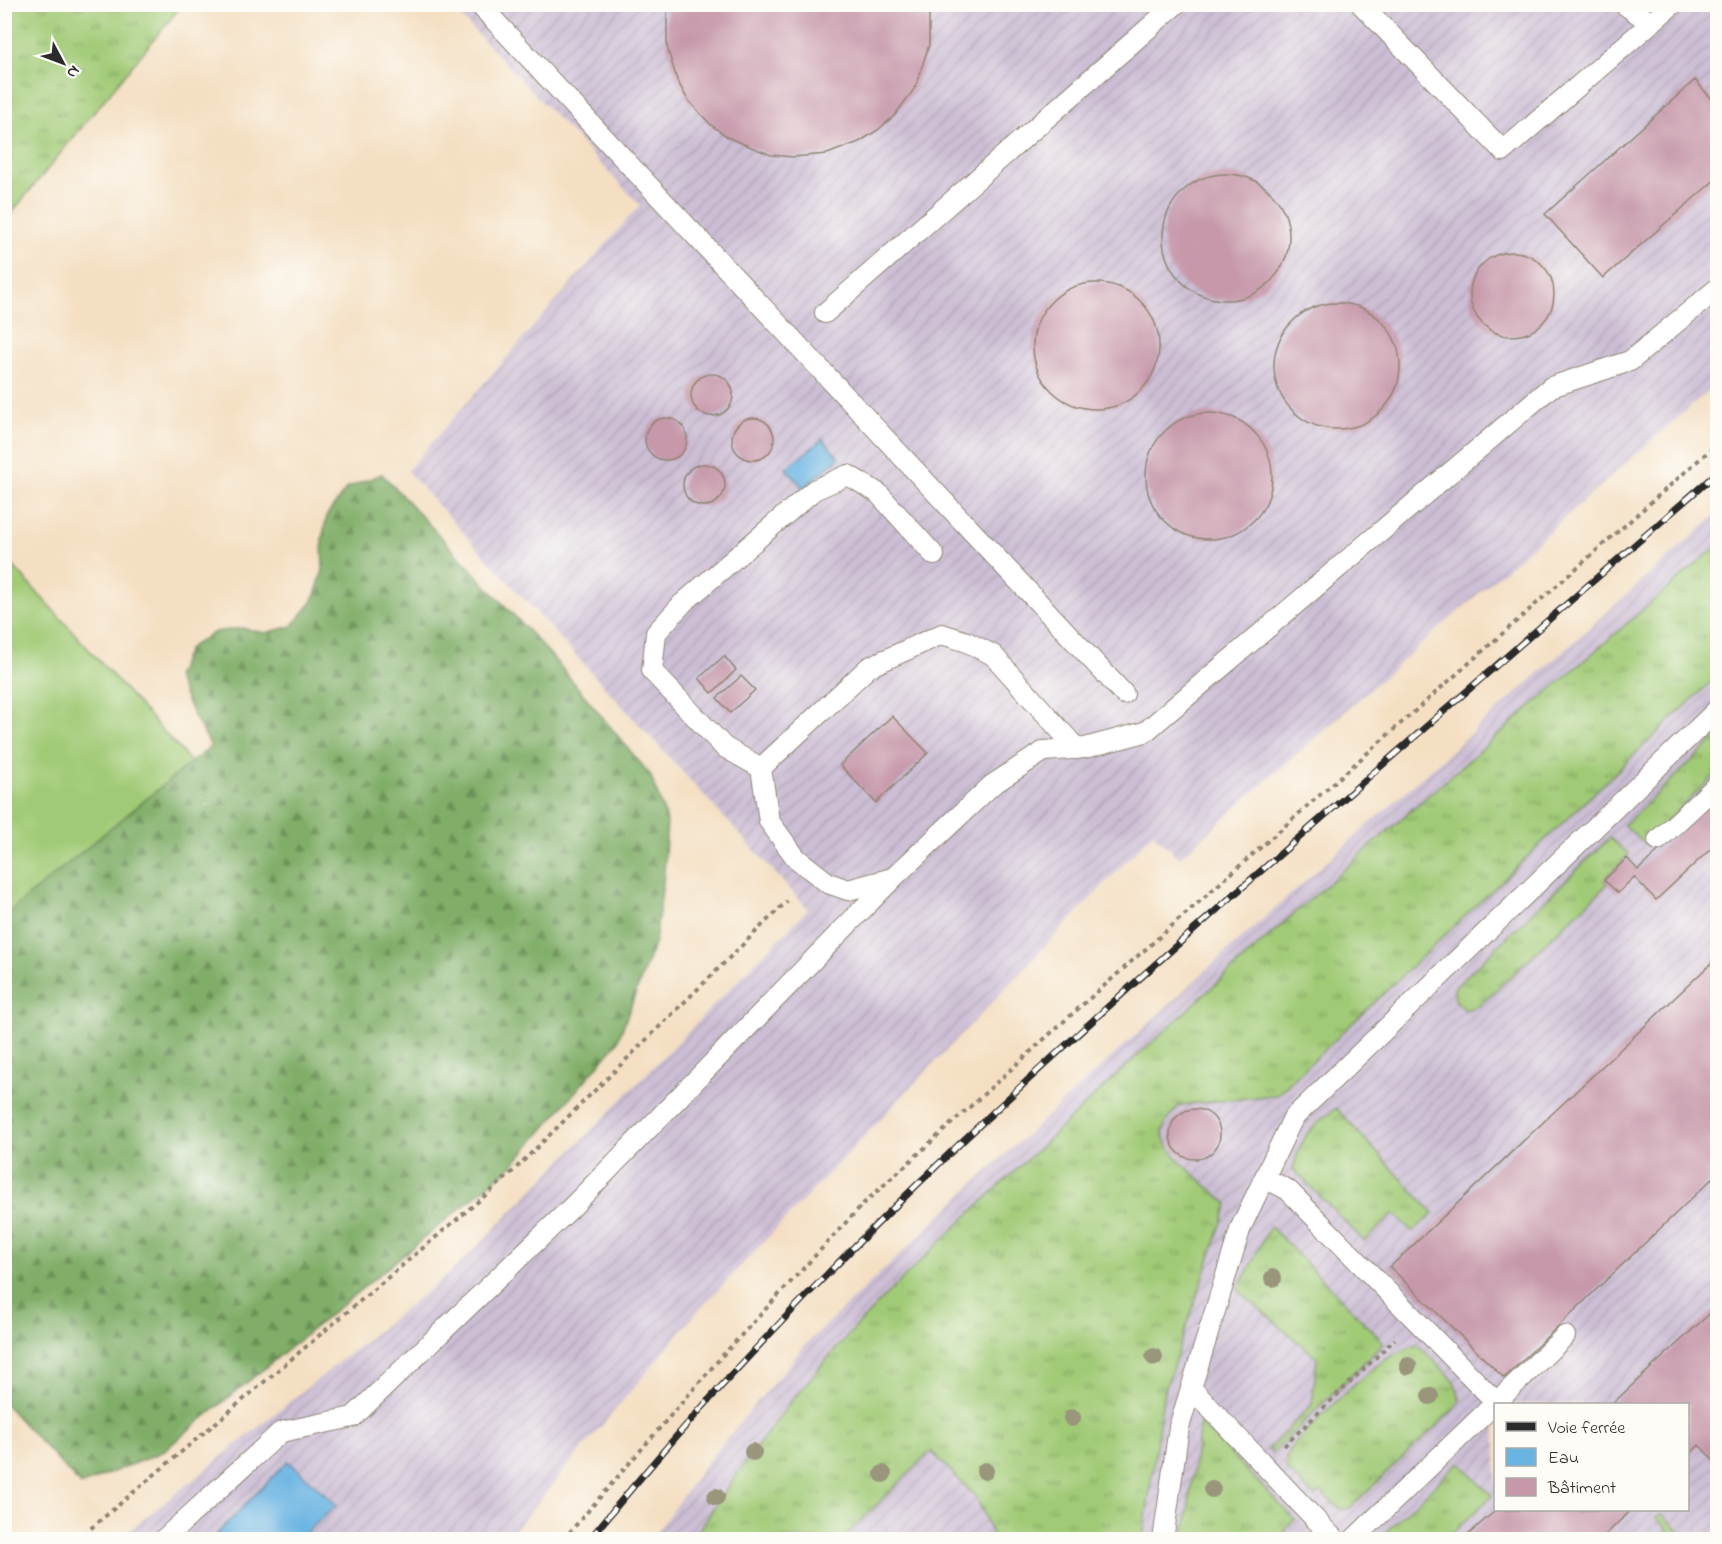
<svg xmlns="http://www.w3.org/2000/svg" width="1722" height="1544" viewBox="0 0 1722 1544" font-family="'Indie Flower',sans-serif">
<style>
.industrial{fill:url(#industrial-furrows);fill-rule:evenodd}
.grass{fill:url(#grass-tufts);stroke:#667a50;stroke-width:1.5}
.forest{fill:url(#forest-firs);stroke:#566c49;stroke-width:1.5}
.garden{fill:#a1ca76;stroke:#667a50;stroke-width:1.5}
.water{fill:#6ab4e2;stroke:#4a7086;stroke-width:1.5}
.building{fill:#c698aa}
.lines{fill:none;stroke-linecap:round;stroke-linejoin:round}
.service-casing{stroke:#908576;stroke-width:22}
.path{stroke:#908576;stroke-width:4;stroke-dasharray:4.5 4.5;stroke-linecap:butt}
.service{stroke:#fff;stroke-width:20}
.rail-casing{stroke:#2b2b2b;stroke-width:7}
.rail{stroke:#fdfcf7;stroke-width:4.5;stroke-dasharray:14;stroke-linecap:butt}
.tree{fill:#99967c}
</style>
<defs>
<pattern id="industrial-furrows" width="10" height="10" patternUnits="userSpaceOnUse" patternTransform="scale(1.5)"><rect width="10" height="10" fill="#ccbed4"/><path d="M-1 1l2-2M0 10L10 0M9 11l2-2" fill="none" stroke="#afa3b6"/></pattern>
<pattern id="grass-tufts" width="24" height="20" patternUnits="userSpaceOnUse" patternTransform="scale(1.5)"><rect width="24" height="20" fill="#a1ca76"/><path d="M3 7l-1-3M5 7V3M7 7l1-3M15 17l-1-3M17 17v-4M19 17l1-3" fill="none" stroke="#83a461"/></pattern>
<pattern id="forest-firs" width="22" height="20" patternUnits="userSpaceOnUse" patternTransform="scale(1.5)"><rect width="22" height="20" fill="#80ae67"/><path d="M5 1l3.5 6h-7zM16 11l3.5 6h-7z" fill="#698e55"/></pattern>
</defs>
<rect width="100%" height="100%" fill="#fdfcf7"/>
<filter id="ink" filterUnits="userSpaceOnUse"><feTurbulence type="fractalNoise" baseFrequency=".0167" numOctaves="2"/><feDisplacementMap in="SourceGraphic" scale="12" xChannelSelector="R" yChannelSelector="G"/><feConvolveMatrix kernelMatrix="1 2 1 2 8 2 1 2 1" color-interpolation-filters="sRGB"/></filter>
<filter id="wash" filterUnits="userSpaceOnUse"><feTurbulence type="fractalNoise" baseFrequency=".008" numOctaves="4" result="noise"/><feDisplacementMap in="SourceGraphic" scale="24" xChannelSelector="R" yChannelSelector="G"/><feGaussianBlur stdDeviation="1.35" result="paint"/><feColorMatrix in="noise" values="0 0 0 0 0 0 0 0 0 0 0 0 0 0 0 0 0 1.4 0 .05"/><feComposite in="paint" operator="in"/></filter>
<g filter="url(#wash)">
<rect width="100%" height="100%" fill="#f4dfc2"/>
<!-- industrial -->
<path class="industrial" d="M450,5H1717V383L1179,858L1153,833L696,1313L507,1539L118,1540L457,1267L808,909L407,471L640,205Z
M1717,514V1539L651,1540L707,1462L806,1344L969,1188L1227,951ZM1496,1404H1688V1510H1496Z"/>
<!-- grass -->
<path class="grass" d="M5,4L182,5L5,221L4,5Z
M1717,546V676L1277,1095L1180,1105C1173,1113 1163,1122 1163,1133C1163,1152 1213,1190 1228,1204L1163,1396L1143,1539H994L977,1498L931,1451L842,1539H693C733,1478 777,1416 826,1360C906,1269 999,1187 1087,1103C1291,911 1505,729 1717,546Z
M1717,737V773L1644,843L1624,825Z
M1610,838L1629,854L1604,880L1608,884L1479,1006L1465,1010L1455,1000L1454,988Z
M1336,1108L1433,1213L1413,1232L1394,1214L1364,1241L1293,1169C1301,1136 1309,1128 1336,1108Z
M1270,1226L1384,1343L1272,1453L1268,1450L1312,1405L1317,1358L1238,1290Z
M1418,1345L1454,1380L1460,1400L1456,1407L1350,1508L1341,1510L1320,1492L1315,1497L1286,1469V1459L1292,1446C1328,1412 1370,1358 1418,1345Z
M1200,1423L1295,1520L1284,1530L1293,1539H1184Z
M1459,1462L1492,1496L1446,1539H1378Z
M1661,1513L1687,1539H1676L1656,1518Z"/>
<!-- forest -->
<path class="forest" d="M382,474L549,653L651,776L667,821L664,875L655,942L617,1043L512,1166L162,1452L81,1485L5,1404V915L211,746L194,716L176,677L189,648L215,632L242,628L265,633L292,626L313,601L323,570L322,540L327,515L347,488Z"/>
<!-- garden -->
<path class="garden" d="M5,557L191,762L5,915Z"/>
<!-- water -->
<path class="water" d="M823,439L839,458L803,488L786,468Z
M288,1461L337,1505L299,1539H212Z"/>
<g id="blocks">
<!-- building -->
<path class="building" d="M667,4H929V45L915,88L895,115L878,130L859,142L827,154L793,157L771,155L729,138L711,125L688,100L677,80L667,47Z
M1695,80L1718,106V177L1603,278L1545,214Z
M1163 237a63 63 0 1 1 126 0a63 63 0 1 1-126 0Z
M1470 294a42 42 0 1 1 84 0a42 42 0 1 1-84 0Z
M1033 346a63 63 0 1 1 126 0a63 63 0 1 1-126 0Z
M1274 366a63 63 0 1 1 126 0a63 63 0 1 1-126 0Z
M691 395a21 21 0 1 1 42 0a21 21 0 1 1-42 0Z
M1146 476a63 63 0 1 1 126 0a63 63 0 1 1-126 0Z
M732 439a21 21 0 1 1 42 0a21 21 0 1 1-42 0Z
M645 439a21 21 0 1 1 42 0a21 21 0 1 1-42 0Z
M683 485a21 21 0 1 1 42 0a21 21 0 1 1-42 0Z
M724,656L736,670L712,693L699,678Z
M741,676L755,690L730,713L717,698Z
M892,716L928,753L876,803L840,765Z
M1718,795V842L1656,900L1634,877L1618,893L1604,880L1627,858L1638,870Z
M1718,957V1173L1504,1378L1390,1267Z
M1170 1134a25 25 0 1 1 50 0a25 25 0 1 1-50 0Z
M1718,1306V1465L1699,1445L1688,1456V1404H1612Z
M1496,1510H1631L1600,1540H1462Z"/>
</g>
</g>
<g filter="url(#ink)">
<use href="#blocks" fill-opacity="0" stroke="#908576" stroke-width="1.5"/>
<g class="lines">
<!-- service casing -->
<g class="service-casing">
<path id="service" d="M479,4L1124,694
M1361,4L1503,151L1673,4
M1624,4L1651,23
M825,313L1176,4
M761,768L724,747L652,671L656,633L683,603L814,490L848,475L878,493L934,555
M761,768L869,667L942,634L967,642L993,655L1077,749
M761,768L769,821L796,858L828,883L848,890L893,878
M1658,840L1718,784
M1265,1178L1288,1190L1498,1404
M1191,1388L1335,1540
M163,1540L281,1432L353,1417L572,1207L893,878L992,785L1044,751L1085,748L1145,732L1551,387L1630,361L1718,288
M1163,1540L1179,1427L1241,1227L1293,1118L1718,709
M1353,1540L1565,1336"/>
</g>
<!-- path -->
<path class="path" d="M1284,1446L1395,1339
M77,1540L507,1177L787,901
M563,1540L723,1355L863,1204L1062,1023L1718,443"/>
<!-- service -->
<use href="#service" class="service"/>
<!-- rail casing -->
<g class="rail-casing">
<path id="rail" d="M589,1540C791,1290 1029,1074 1270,863C1419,733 1568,603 1718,472"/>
</g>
<!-- rail -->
<use href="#rail" class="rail"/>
</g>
<!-- trees -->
<g class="tree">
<circle cx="1273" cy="1278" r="9"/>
<circle cx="1154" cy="1357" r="9"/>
<circle cx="1408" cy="1366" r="9"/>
<circle cx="1430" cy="1396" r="9"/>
<circle cx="1072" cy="1418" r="9"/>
<circle cx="753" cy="1452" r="9"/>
<circle cx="985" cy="1471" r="9"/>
<circle cx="883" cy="1474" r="9"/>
<circle cx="1212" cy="1489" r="9"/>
<circle cx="716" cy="1497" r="9"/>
</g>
</g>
<!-- margin -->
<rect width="1722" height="1544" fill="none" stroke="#fdfcf7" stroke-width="24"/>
<!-- legend -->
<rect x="1494" y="1403" width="195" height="108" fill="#fdfcf7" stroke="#a9a8a5" stroke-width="1.5"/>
<rect x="1506" y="1422" width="30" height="9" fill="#2b2b2b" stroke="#a9a8a5" stroke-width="1.5"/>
<text x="1548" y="1433" font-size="18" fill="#2b2b2b">Voie ferrée</text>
<rect x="1506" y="1448" width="30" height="18" fill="#6ab4e2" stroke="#a9a8a5" stroke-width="1.5"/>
<text x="1548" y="1463" font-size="18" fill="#2b2b2b">Eau</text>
<rect x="1506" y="1478" width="30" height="18" fill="#c698aa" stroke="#a9a8a5" stroke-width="1.5"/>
<text x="1548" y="1493" font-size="18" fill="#2b2b2b">Bâtiment</text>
<!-- north arrow -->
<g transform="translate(63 63) rotate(131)" stroke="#fdfcf7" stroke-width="4.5" paint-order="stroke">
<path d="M0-4.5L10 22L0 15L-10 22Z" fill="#2b2b2b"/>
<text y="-9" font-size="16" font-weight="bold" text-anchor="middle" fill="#2b2b2b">N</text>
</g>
</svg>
